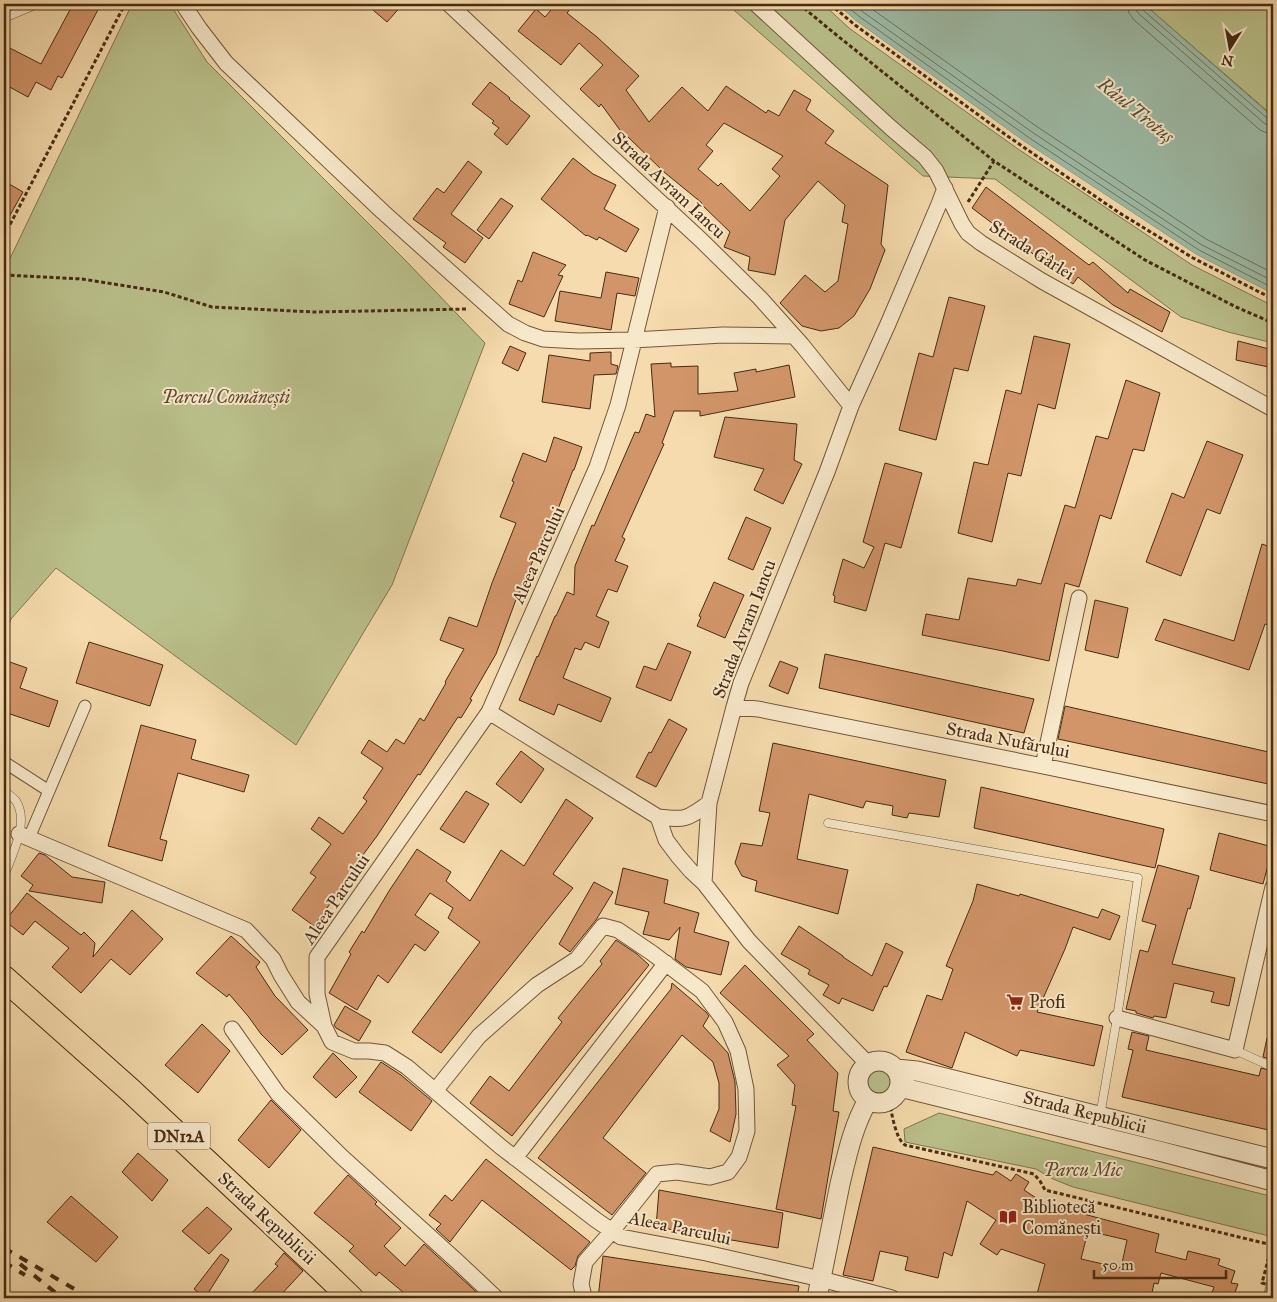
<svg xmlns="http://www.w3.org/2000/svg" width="1277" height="1302" viewBox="0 0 1277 1302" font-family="'IM FELL Great Primer',serif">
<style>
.green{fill:#bac08b;stroke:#80764f}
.water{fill:#9dbba7;stroke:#7b816c}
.pier{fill:#f5dbad}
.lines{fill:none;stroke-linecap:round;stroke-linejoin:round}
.shore{stroke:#72735d;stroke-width:1}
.building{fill:#d2956a;stroke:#472b13;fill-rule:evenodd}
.service-casing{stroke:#72573a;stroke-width:9}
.pedestrian-casing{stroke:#72573a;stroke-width:13}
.minor-casing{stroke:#72573a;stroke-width:17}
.tertiary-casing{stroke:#72573a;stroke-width:21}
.primary-casing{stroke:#472b13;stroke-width:26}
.path{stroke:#472b13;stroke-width:3;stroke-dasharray:4 2.5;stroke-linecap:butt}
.service{stroke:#f8e8ca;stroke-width:8}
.pedestrian{stroke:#f8e8ca;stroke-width:11}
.minor{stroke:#f8e8ca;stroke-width:15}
.tertiary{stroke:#f8e8ca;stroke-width:19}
.primary{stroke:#f5dbad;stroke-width:24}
.rail{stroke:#472b13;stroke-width:4;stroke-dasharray:9 9;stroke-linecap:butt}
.labels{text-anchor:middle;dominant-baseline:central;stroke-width:4;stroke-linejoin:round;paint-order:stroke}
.shield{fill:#f8e8ca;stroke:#7c644a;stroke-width:1}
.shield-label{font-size:16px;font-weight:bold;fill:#472b13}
.street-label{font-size:18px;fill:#472b13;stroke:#f8e8ca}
.park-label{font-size:18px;font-style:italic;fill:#5e492b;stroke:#f8e8ca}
.poi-label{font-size:18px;fill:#472b13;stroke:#f8e8ca;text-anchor:start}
.water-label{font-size:19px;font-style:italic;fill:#5c4f38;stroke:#f8e8ca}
</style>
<rect width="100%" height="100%" fill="#f5dbad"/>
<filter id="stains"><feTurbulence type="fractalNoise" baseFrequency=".004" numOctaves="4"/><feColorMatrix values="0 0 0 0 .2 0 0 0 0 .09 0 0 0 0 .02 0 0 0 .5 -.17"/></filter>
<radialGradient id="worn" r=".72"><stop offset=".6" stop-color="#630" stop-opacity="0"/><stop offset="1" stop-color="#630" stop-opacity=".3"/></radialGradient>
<!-- green -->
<path class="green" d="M132,4H170L207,62L405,260L485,343L392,585L296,745L56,568L11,619L4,639V271Z
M727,4H823L849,28L1018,149L1192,265L1273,306V343L1228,332L1181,317L995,179L923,176Z
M1144,4H1273V117L1272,115Z
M867 1081a12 12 0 1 1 24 0a12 12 0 1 1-24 0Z
M925,1082L1273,1167V1173L924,1087Z
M939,1113L1270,1196L1273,1204V1237L1073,1187L1053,1179L1036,1169L905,1142L904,1129Z
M1273,1258V1298H1263Z"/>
<!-- water -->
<path class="water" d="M837,4H1144L1273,117V294L1197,255L1025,142L856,21Z"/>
<!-- pier -->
<path class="pier" d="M834,4H837L856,21L1025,142L1197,255L1273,294V296L1195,257L1024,144L855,23Z"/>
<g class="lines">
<!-- shore -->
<path class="shore" d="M844,4L860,17L1028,137L1199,250L1273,288
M854,4L863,12L1032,132L1202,245L1273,281
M865,4L1036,126L1206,239L1273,273
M1127,4L1129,13L1134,20L1260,130L1267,133L1273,134
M1135,4L1136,10L1139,14L1264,123L1269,126H1273
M1141,4L1143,10L1268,119L1273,120"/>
</g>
<!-- building -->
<path class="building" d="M73,4H101L62,78L58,76L51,90L36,82L28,97L4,84V45L41,64Z
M366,4H403L387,22Z
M556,4H574L567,13L597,37L639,76L626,90L649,122L682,87L708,111L726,86L766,113L768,110L779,116L794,90L811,100L806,110L834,131L825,143L888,185L881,244L885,250L870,289L854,316L839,328L821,331L802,326L780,303L805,275L825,292L838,281L848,224L842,222L845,205L818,181L785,220L775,275L748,270L750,257L724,247L730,232L701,204L702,203L664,172L627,136L625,137L601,104L599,107L580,89L603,65L579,43L561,65L518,31L536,9L545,17ZM724,123L783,156L772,169L780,176L750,211L721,183L718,186L698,169L713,151L706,145Z
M490,82L510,98L509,99L530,116L507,145L494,134L499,128L492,123L494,121L472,104Z
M573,158L593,174L616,185L604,209L639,229L626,252L599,237L597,240L587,235L586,236L541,199Z
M468,161L482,172L451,214L483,238L465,263L443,247L446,243L413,219L437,188L444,193Z
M4,181L23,192L4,226Z
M986,187L1089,265L1093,262L1128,293L1130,289L1170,312L1162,332L1113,305L1078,277L1073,284L972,208Z
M501,198L513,206L489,239L477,230Z
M533,252L566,265L558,275L563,276L544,317L509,304L518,280L522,282Z
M606,272L639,278L635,296L617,293L611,330L555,321L560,291L601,298Z
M949,297L985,306L968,371L954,368L936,440L899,430L919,353L933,357Z
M1034,336L1070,344L1055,409L1038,404L1021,476L1008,473L992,542L958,533L974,462L988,465L1006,390L1021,394Z
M1238,341L1273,350V368L1236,360Z
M510,346L526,353L518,371L502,363Z
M611,352V364L618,366L616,374L594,375L590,409L542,402L549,355L590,361V353Z
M671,363V367L698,366V394L738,391L734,373L756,369V372L789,365L795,397L700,416V411H674L662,443L664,444L622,537L625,539L615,561L628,566L617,592L608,589L596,616L609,622L599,648L585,642L581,650L575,648L563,678L611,698L601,722L558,704L554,715L519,700L537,656L538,657L555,616H556L567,592L574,595L575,566L592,525L594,526L635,432L639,433L646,414L655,417L651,364Z
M1126,380L1160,393L1144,451L1133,449L1111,519L1100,515L1079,587L1065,583L1049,661L1003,651L922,635L926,614L959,620L968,578L1016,586L1018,579L1041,584L1065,505L1075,508L1096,436L1108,439Z
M725,417L797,424L794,460L802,464L783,504L754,490L764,469L714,457Z
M554,437L582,447L574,470H573L548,535L544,534L519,594H518L496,654L470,699L472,700L461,718L458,717L420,775L418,774L377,836L351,871L353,872L314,926L292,910L316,877L310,873L331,844L311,829L319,817L343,834L367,801L363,798L383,768L361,753L369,740L387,752L396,739L404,744L420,718L424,721L446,683L445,682L464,649L440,640L449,617L477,627L492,583L516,523L500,517L514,482L512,481L523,453L546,462Z
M1207,441L1243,455L1220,514L1207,509L1181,576L1146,562L1172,493L1184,498Z
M885,463L922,473L901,548L885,543L866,611L834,602L835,596L833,595L843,559L864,568L874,547L863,542Z
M746,517L771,528L753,570L728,559Z
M1262,544L1273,548V626L1265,624L1249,670L1155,640L1164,619L1234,641Z
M714,582L744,595L725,638L697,626L701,617L699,616Z
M1095,600L1128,608L1118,658L1085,650Z
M89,642L163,665L150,706L76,683Z
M668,643L691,652L671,701L636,687L644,666L656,670Z
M825,654L1034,699L1024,733L819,688Z
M4,660L27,668L20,688L58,701L49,727L4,712Z
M780,661L798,668L788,694L769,686Z
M1065,706L1273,753V785L1058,739Z
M669,719L687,729L656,787L636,777L649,752L651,753Z
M141,725L196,740L191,759L249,775L244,792L178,773L160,839L167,841L162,861L108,846Z
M773,743L946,780L939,817L909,813L907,818L892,815L893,806L866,801L863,808L809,794L797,859L848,870L838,914L755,891L757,881L742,876L735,863L741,843L762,846L770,813L759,811Z
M521,751L544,769L521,803L496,784Z
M981,787L1164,829L1155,868L974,828Z
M466,791L489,804L464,843L440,829Z
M566,799L593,818L553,874L573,888L441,1053L412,1032L480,942L448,918L453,908L430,893L415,915L439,932L425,951L415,944L388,983L378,975L357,1010L329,993L351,954L349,952L362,931L364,933L389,891L417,849L451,872L446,881L470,901L501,850L524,866Z
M1219,833L1273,847L1263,884L1210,870Z
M39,853L45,855L72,877L105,882L102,903L29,891L33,885L21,876Z
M1158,865L1199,876L1190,909L1188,908L1172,964L1235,978L1229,1006L1211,1002L1214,992L1174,983L1166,1018L1154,1016L1153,1018L1136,1013V1011L1126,1009L1140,950L1148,952L1156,925L1142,921Z
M623,868L668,880L664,903L699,913L694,932L729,942L721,975L686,967L675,959L680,927L669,940L643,934L649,912L615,904Z
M594,882L613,892L596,920L570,952L559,944Z
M977,884L1019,896L1020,894L1098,918L1102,909L1120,916L1110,940L1073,927L1065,949L1037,1012L1103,1026L1094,1066L1020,1050L1017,1056L965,1032L952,1068L906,1052L927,995L942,1000L953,969L946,966L973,901Z
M27,893L81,935L84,932L95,943L93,957L132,910L163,939L130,975L111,959L81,993L52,967L69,948L35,921L23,935L5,921Z
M799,926L843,956V957L872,976L886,943L903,952L887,987L884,986L873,1011L842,998L839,1004L823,995L829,985L808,974L810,970L781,954Z
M231,936L260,962L256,967L275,996L308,1030L282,1055L261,1034L248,1016L229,994L227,997L196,973Z
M616,940L637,954L649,965L512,1136L470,1103L490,1076L509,1091L562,1022L558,1018L602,964L600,961Z
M745,965L814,1034L807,1040L838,1073L833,1111L839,1112L821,1219L776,1209L796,1106L792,1105L795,1085L777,1065L789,1056L720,993Z
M672,983L706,1012L709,1016L703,1026L728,1053L735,1082L736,1114L730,1142L710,1131L719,1109V1083L713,1062L682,1035L603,1138L646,1173L612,1215L538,1158L671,989Z
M345,1006L371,1021L359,1041L336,1028L334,1025Z
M202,1024L230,1051L198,1093L165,1065Z
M1132,1032L1149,1036L1146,1050L1259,1076L1261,1068L1273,1071V1131L1122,1097L1133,1050L1128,1049Z
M1267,1038L1273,1039V1060L1263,1057Z
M333,1053L357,1077L336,1098L313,1077Z
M381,1062L401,1075L432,1101L411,1131L359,1092Z
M271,1100L301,1130L269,1168L238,1140Z
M873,1147L993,1175L996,1171L1011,1181L1016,1174L1029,1182L1024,1190L1044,1203L1057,1206V1207L1159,1234L1155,1252L1186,1260L1188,1251L1220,1259L1218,1265L1235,1271L1231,1283L1238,1284L1233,1298H1210L1214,1287L1161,1273L1158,1284L1154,1283L1151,1298H1036L1045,1264L1001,1249L997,1255L980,1244L996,1220L967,1201L952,1256L944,1252L938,1278L905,1270L908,1257L880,1251L873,1281L843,1275ZM1088,1231L1127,1240L1121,1268L1081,1259Z
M138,1153L168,1180L152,1201L122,1172Z
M486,1159L590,1242L578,1256L575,1266L571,1270L482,1200L450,1242L436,1229L441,1224L429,1215L445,1195L452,1201Z
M348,1175L377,1202L375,1204L401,1228L384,1246L405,1266L424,1244L483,1298H410L379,1272L376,1276L349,1251L354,1246L314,1213Z
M659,1190L783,1213L778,1248L656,1227Z
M71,1196L118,1237L96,1262L47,1222Z
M207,1207L232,1229L209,1254L182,1231Z
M284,1253L303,1271L278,1298H247L278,1266L275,1264Z
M221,1254L229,1260L205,1298L194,1289Z
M603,1256L799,1286L797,1298H598Z"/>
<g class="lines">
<!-- service casing -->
<g class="service-casing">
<path id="service" d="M4,18L35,5
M4,791C8,794 13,797 16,801C30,823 11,856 4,877
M828,823L1138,878L1117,1018L1100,1116
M1235,1050L1268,1065L1273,1066"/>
</g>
<!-- pedestrian casing -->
<g class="pedestrian-casing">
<path id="pedestrian" d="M4,762L49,791
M29,838L85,706"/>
</g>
<!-- minor casing -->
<g class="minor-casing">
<path id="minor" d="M183,4L199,28L226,63L383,212L508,324L525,333L543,339L579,341L633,340L723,335L794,336
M449,4L607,153L701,240L760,298L802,345L851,406
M756,4L891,128L925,157L936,171L962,224L968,233L981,243L1042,281L1273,409
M667,207L618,405L597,467L489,712L317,957V994L324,1026L332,1042L354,1051H369L385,1053L407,1067L501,1147L596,1220L621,1237L706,1253L821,1279L892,1298
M734,707L758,709L1043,766L1273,814
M489,712L658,817C685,820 686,820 709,803
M1043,766L1079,598
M658,817L666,840L678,856L691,871L704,883L749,941L868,1064
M19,834L246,930L273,959L281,975L298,1002L324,1026
M704,883L709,803L734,707L741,683L827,472L851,406L888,324L939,204L945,188
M1117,1018L1235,1050L1273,887
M232,1029L278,1094L342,1157L459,1263L496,1298
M435,1091L479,1036L537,985L577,959L603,926L618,930L652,953L702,991L725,1022L738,1051L746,1089L747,1131L739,1157L728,1172L710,1177L677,1172L657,1174L612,1231L585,1262L581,1284L584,1297L585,1298
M515,1158L666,963"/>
</g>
<!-- tertiary casing -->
<g class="tertiary-casing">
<path id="tertiary" d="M858 1082a21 21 0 1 1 42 0a21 21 0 1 1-42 0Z
M896,1069L917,1071L1273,1159
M900,1087L1159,1151L1273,1181
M817,1298C825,1260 832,1222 840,1184C847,1155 853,1126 868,1100"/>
</g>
<!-- primary casing -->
<g class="primary-casing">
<path id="primary" d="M4,978L130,1090L321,1269L351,1298"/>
</g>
<!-- path -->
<path class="path" d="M799,4L834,33L994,161L1145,260L1236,307L1273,323
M830,4L855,25L1006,135L1118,212L1193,258L1273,299
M968,202L994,161
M4,236L125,4
M4,275L82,279L164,292L212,307L314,312L467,309
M889,1101C892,1113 895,1138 905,1145L1034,1174L1040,1181L1045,1190L1272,1245L1273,1241
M1272,1245L1262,1283L1273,1286"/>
<!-- service -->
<use href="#service" class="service"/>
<!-- pedestrian -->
<use href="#pedestrian" class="pedestrian"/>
<!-- minor -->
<use href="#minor" class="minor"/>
<!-- tertiary -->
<use href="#tertiary" class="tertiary"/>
<!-- primary -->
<use href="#primary" class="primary"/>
<!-- rail -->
<path class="rail" d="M4,1248L90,1298
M4,1262L25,1275
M20,1264L62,1298"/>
</g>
<!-- icons -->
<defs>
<g id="supermarket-bare" transform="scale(1.35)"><path d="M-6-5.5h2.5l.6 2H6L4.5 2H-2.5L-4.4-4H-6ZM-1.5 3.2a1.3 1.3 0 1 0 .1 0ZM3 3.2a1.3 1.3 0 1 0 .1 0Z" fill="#8f2418" stroke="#f8e8ca" stroke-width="2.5" paint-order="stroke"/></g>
<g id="library-bare" transform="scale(1.35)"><path d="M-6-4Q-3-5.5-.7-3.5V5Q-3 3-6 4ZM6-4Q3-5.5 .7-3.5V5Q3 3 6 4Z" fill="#8f2418" stroke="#f8e8ca" stroke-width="2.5" paint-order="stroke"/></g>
</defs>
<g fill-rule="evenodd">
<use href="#supermarket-bare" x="1015" y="1002"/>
<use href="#library-bare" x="1008" y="1217"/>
</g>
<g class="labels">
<!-- shield labels -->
<rect class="shield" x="148" y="1122.5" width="62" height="27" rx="4"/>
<g class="shield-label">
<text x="179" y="1136">DN12A</text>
</g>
<!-- street labels -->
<g class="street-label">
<text transform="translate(669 185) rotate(43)">Strada Avram Iancu</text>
<text transform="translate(1032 250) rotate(32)">Strada Gârlei</text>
<text transform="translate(538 555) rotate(-66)">Aleea Parcului</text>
<text transform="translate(744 629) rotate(-69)">Strada Avram Iancu</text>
<text transform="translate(1008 740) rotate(11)">Strada Nufărului</text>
<text transform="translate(336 899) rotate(-56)">Aleea Parcului</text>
<text transform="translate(1085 1112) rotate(14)">Strada Republicii</text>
<text transform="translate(267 1218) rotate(43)">Strada Republicii</text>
<text transform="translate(680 1228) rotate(12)">Aleea Parcului</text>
</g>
<!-- park labels -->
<g class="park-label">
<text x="226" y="397">Parcul Comănești</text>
<text x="1083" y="1170">Parcu Mic</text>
</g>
<!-- poi labels -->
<g class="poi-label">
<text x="1029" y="1002">Profi</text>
<text x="1022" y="1207">Bibliotecă<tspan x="1022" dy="21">Comănești</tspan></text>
</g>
<!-- water labels -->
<g class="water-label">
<text transform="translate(1136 110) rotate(39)">Râul Trotuș</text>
</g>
</g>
<!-- margin -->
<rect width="1277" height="1302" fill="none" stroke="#f5dbad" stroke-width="20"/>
<rect x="5" y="5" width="1267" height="1292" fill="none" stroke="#472b13" stroke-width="2.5"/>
<rect x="10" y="10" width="1257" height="1282" fill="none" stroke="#472b13"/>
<!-- north arrow -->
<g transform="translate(1230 48) rotate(191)" stroke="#f8e8ca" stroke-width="4" paint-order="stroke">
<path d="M0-4L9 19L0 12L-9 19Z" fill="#472b13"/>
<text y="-8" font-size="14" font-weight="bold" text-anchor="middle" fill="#472b13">N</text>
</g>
<!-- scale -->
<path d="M1094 1270v8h132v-8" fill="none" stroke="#472b13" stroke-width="2.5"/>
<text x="1102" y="1270" font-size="15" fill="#472b13" stroke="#f8e8ca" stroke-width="4" paint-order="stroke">50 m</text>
<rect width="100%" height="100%" filter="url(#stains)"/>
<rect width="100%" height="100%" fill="url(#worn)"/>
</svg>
